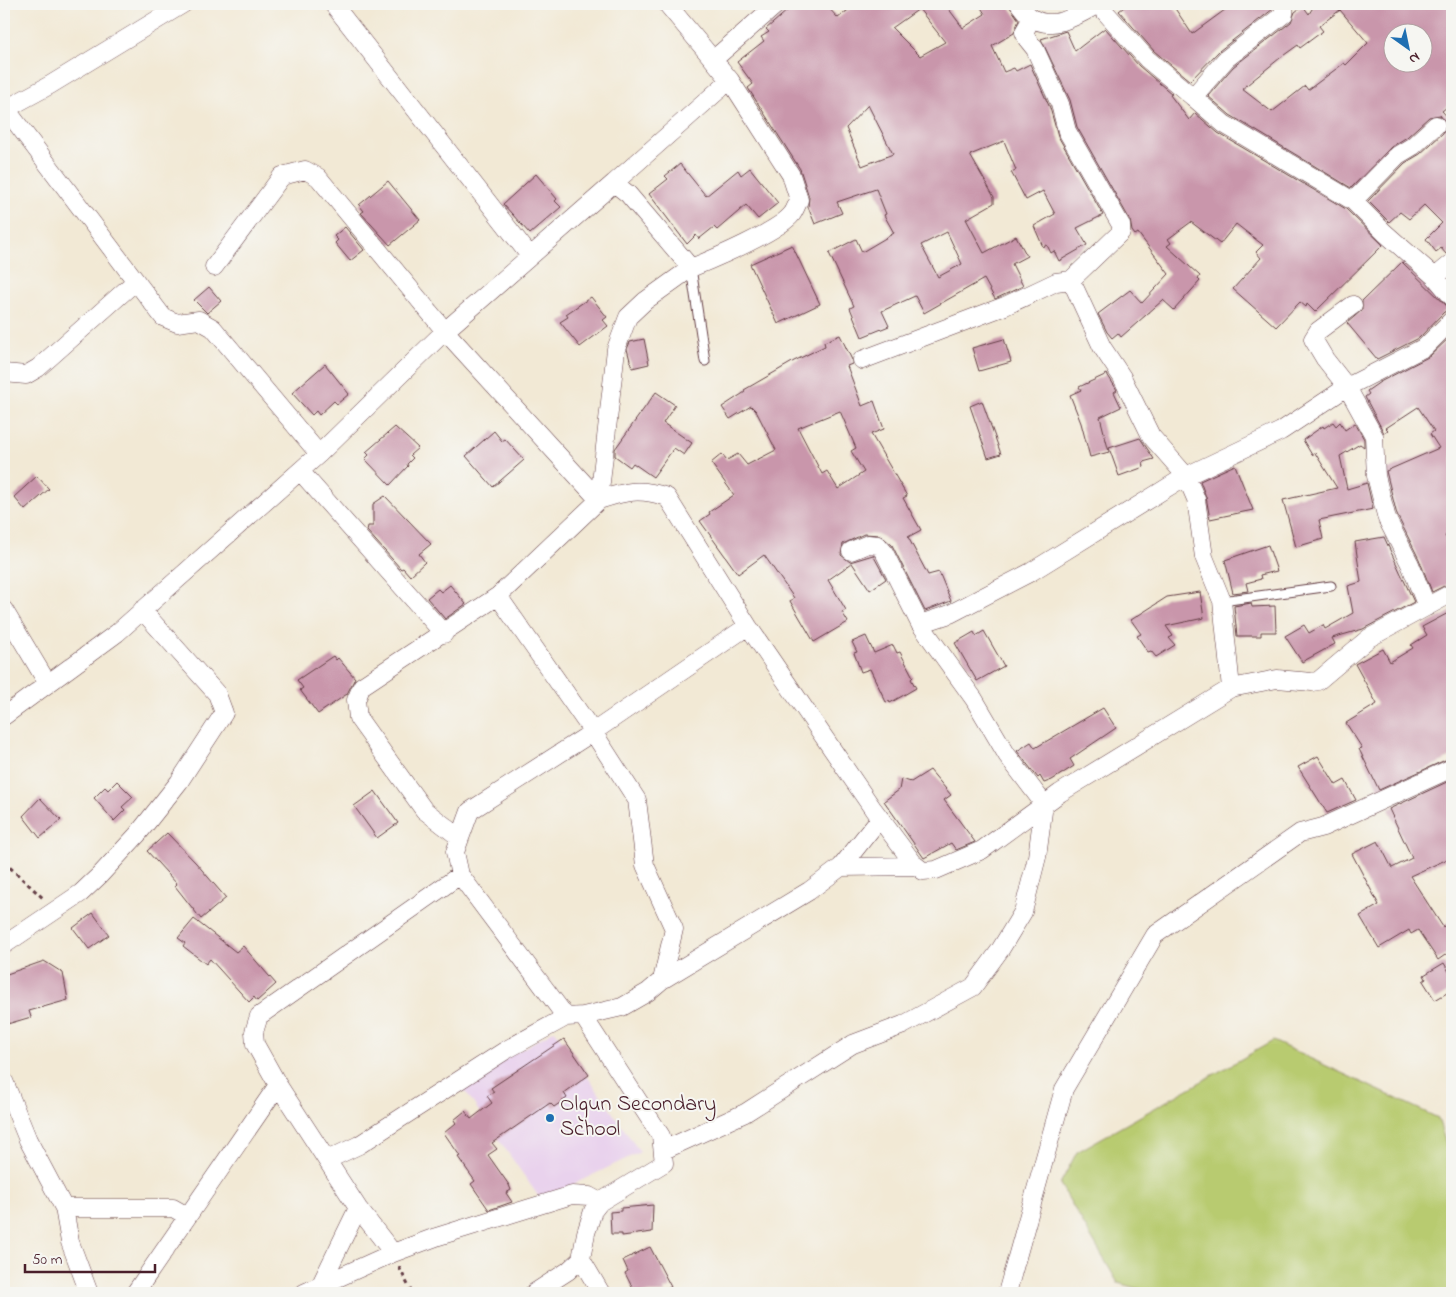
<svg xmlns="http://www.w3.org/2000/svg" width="1456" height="1297" viewBox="0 0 1456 1297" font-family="'Indie Flower',sans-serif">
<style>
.built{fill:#e9d2ed}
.green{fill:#b8cb6f;stroke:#81754d}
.building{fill:#c996ab;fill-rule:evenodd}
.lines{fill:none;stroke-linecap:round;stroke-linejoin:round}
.lane-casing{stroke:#633d44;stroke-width:11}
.street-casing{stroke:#633d44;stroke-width:19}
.path{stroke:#633d44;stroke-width:3;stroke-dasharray:4 4;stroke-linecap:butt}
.lane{stroke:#fff;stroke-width:9}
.street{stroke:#fff;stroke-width:18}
.poi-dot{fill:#1f6fb2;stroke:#f6f6f2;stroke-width:2}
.labels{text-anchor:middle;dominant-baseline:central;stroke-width:4;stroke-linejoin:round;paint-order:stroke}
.poi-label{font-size:22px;fill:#4a1f2b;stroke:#f6f6f2;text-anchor:start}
</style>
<rect width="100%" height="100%" fill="#f6f6f2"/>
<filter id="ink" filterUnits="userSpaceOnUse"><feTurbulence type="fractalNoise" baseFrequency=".02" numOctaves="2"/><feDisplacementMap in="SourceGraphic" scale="10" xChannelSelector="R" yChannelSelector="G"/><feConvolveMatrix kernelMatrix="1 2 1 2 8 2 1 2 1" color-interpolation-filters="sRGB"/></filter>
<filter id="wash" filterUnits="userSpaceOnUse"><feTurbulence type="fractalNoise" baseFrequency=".0096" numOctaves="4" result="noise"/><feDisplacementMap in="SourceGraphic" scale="20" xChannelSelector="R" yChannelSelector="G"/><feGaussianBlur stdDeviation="1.12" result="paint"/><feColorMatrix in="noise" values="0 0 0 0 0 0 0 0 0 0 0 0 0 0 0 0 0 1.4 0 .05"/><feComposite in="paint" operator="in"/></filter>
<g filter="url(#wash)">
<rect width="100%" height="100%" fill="#f2e9d5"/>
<!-- built -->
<path class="built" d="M555,1030L640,1152L541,1200L460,1084Z"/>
<!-- green -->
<path class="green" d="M1273,1041L1438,1118L1452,1164V1293H1153L1118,1283L1060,1184L1077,1152Z"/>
<g id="blocks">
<!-- building -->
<path class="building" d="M795,4H825L838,18L856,4H945L963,28L985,14L979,4H1008L1019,20L1014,33L992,46L1004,72L1014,68L1016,71L1030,64L1050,108L1058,136L1103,215L1077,228L1087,245L1059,261L1054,251L1051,253L1047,245L1043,247L1034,226L1055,214L1043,191L1026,200L1011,172L1016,170L1004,141L970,155L994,197V203L966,219L984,253L1016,236L1027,256L1012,264L1023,286L995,299L984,279L924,313L915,296L882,311L889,326L862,337L850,308L854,306L829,253L856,239L862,252L894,233L884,215L886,214L876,189L837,202L842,213L815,224L808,207L809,197L800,169L748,88L753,84L737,62L764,41L761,37L769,32L766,29ZM919,9L945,42L920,56L892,28ZM868,105L893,154L862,166L846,128ZM947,232L962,264L938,277L921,245Z
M1128,4H1172L1192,34L1233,4H1270L1273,9L1219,51L1190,81L1154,51L1119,11Z
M1315,4H1452V103L1442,111L1452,122V253L1446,254L1441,248L1436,252L1426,239L1442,223L1424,205L1409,219L1400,212L1389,222L1368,201L1405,163L1420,154L1443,133L1446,123L1440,115L1429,117L1407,137L1391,147L1351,188L1230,115L1208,96L1233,67L1291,22L1295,12L1303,6L1309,14ZM1340,10L1368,43L1346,65L1344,63L1308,90L1305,86L1272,112L1242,89L1280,58L1298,45L1300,48L1323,31L1319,26ZM1394,32H1424V62H1394Z
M1105,28L1139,66L1172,94L1170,95L1189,120L1195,113L1218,133L1346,209L1383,245L1315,312L1307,304L1306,307L1300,302L1276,327L1233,289L1261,258L1256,252L1263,245L1236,224L1220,244L1191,222L1168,239L1171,243L1167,246L1200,276L1198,279L1200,281L1174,310L1163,300L1121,337L1118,333L1112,338L1107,332L1098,314L1130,290L1142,303L1169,274L1138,233L1135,235L1132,231L1130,220L1077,127L1070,100L1041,39L1066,31L1075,51Z
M680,164L706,196L738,170L741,175L750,168L778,203L758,219L746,205L717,230L714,227L699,239L696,235L687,244L649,194L668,179L665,176Z
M536,174L557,199L555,201L561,207L530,234L503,204Z
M388,181L420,220L390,245L361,213L364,211L359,205Z
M345,227L364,250L350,261L335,243L338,240L334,236Z
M792,245L820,304L778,324L750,264Z
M1402,262L1451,310L1444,312L1419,338L1377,359L1347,323L1362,310V301Z
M209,287L221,301L207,313L194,300Z
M591,297L607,317L603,320L608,326L580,347L560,322L568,317L566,314Z
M840,335L852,360V364L847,366L862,406L874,401L884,429L871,434L907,496L903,498L921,530L908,537L928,575L939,572L951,601L925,611L892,545L880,535L864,534L843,544L841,555L850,562L873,555L886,579L870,590L852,563L828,580L846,610L842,612L848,622L814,642L790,601L794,598L764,555L738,574L700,521L710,514L709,512L734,495L711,463L722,454L727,460L738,454L747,465L776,450L756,411L751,406L730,419L722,407L745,392L744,390L794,361L825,346L824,342ZM840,411L856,448L851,451L864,472L838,489L827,471L822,474L798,428Z
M1452,335V531L1445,536L1452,547V582L1432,592L1419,559L1397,515L1386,471L1439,448L1430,434L1434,431L1418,407L1386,428L1388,430L1384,433L1365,397L1369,394L1367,391L1380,382L1430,356Z
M644,339L649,364L632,368L627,349L630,342Z
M1004,339L1011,362L979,371L972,348Z
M325,364L349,394L337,404L334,401L319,415L316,411L312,415L292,393Z
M1107,374L1117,390L1114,392L1121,407L1100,417L1109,452L1090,457L1081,423L1070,395L1081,390L1079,387Z
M656,392L675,405L663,423L692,443L684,455L674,448L653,477L633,463L630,467L615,456V449Z
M982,401L1001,454L988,458L970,406Z
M1333,422L1336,426L1340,422L1345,430L1355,423L1364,439V447L1360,444L1340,456L1347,489L1367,483L1373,509L1319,520L1323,539L1296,547L1283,500L1337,488L1315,453L1312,455L1303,440L1323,426L1324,428Z
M395,427L418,448L410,455L413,458L407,464L408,466L390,485L365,459L369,455L366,452Z
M494,431L502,441L505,439L524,460L493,487L466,456Z
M1140,438L1154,459L1143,462L1144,467L1119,476L1109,448Z
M1235,465L1253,510L1210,519L1206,497L1200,481Z
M37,476L49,489L25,510L14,497Z
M385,496L431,544L419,554L425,562L410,576L403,568L401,569L367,531L368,526H373V504Z
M1384,537L1414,602L1363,629L1332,638L1335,644L1302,662L1285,636L1304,625L1309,633L1323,625L1325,629L1353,613L1348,586L1361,582L1355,542Z
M1268,545L1277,571L1260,575L1261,579L1246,583L1248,591L1233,593L1225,560Z
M450,585L466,604L445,619L427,598L438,589L441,592Z
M1200,592L1204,618L1166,626L1173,636L1169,638L1175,645L1156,657L1151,651L1148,652L1137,636L1141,634L1131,620L1167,597Z
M1251,603L1252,607L1275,606L1276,632H1261V636H1237L1234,606Z
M1452,611V757L1379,790L1359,749L1362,748L1346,723L1377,704L1355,664L1383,649L1390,662L1413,648L1411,645L1427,635L1422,627Z
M984,631L1004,666L977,681L955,643L974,632L976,636Z
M866,636L874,653L893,645L897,653L900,652L913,677L911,679L916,688L890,703L889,701L886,702L870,669L861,672L854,653L857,652L852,642Z
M333,656L336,660L338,658L355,678L347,694L318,714L300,690L303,688L297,680Z
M1103,708L1116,728L1070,759L1074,766L1052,780L1044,783L1040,776L1038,778L1017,751L1031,742L1035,748Z
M1318,756L1336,785L1345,780L1356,800L1327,813L1298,767Z
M930,770L951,795L944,800L975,842L956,850L951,843L924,858L884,801L899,790L901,779L911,782Z
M117,781L133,797L122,807L125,810L114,821L94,798L105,787L108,790Z
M1449,781L1452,786V857L1410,876L1443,927L1452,919V950L1438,960L1418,930L1411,934L1409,930L1379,948L1360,916L1379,905L1352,854L1378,841L1392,868L1412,858L1389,809Z
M375,791L398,823L377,838L354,806Z
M40,798L61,820L40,838L23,816Z
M167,833L196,863L226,898L201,919L175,886L177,884L147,851Z
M93,913L109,935L89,949L73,928Z
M194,919L236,952L243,946L276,984L257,1001L254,997L249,1002L210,959L206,964L183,946L185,943L178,938Z
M44,961L63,973L68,1000L29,1011L31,1017L4,1025V975Z
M1444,963L1452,977V990L1435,1000L1423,981L1426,979L1424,975Z
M564,1039L589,1075L564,1093L567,1098L554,1107L550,1103L492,1143L497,1149L488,1155L509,1185L511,1190L506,1193L512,1202L489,1210L471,1184L475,1181L458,1157L460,1156L444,1133L456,1123L454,1120L465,1111L471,1119L492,1103L487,1096L494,1092L491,1088Z
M653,1205L652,1232L622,1236V1234H611L610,1212L621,1211V1208Z
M650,1247L671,1287L664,1290L665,1293H635L625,1273L628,1271L623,1260Z"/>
</g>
</g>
<g filter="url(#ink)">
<use href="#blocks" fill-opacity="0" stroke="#633d44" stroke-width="1"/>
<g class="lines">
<!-- lane casing -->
<g class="lane-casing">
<path id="lane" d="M691,268L705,361
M1222,601L1331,586"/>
</g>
<!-- street casing -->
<g class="street-casing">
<path id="street" d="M333,4L530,256
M667,4L730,80L791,175L799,200C797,204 795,210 792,214C779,231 713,259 691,268
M1019,4C1023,8 1027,15 1032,18C1053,32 1080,14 1098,4
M1098,4L1147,59L1193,97
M1284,4V14L1226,59L1193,97L1224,124L1353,201L1385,233L1435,277L1452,297
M1032,18L1024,32L1027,39L1035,49L1060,104L1067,131L1121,225V232L1071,280
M714,59L777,4
M6,109L163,317L177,323L199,320L213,328L319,454
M4,110L50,85L183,4
M1353,201L1398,155L1413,146L1436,125
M214,267L282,176L305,170L318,177L445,331L599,500
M1435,277L1452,263
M862,360L1005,306L1056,282L1071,280L1102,347L1122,377L1151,436L1186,476L1196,499L1204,557L1222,601L1231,688
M4,373L26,375L38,368L136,281
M300,471L444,634
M599,500L616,349L628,317L645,301L691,268L628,194L614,183L730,80
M1427,607L1410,564L1387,519L1376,476L1374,436L1347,387L1425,347L1452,320
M4,610L48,684
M920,624L950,614L1031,572L1186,476L1281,431L1347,387L1325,359L1313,339L1318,331L1353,305
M4,716L117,633L319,454L445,331L614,183
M459,837L424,810L358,718L356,700L362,686L498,596
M841,867L916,866
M4,945L81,893L100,875L137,835L179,782L224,713L217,694L142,610
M662,980L809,891L841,867L880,818
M583,1016L661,1136L664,1163L600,1202L593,1211L586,1233L581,1259L601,1293
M566,1017L460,875L455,852L470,811L593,732L498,596L599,500C626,491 640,488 667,497L748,626L873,809L914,864L923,871L936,870L982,850L1060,793L1231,688L1277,679L1312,682L1318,681L1369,638L1452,593
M4,1081L28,1140L64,1208L70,1242L89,1293
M664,1150L745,1113L853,1044L903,1025L973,987L1000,950L1023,912L1037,857L1044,804L1007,755L974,699L920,624L884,552L878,545L868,544L851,551
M327,1160L359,1145L506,1050L566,1017L583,1016L622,1007L648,992L662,980L674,929L645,865L637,800L593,732L748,626
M64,1208H173L187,1216
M393,1253L358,1208L278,1085L255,1044L254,1032L259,1016L460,875
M320,1286L358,1208
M135,1293L278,1085
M304,1293L393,1253L436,1237L572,1195L589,1196L600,1202
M534,1293L568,1271L581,1259
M1007,1293L1064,1089L1155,935L1300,833L1323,827L1452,768"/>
</g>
<!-- path -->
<path class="path" d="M4,862L44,899
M399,1267L412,1293"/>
<!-- lane -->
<use href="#lane" class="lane"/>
<!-- street -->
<use href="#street" class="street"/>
</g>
</g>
<!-- markers -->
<circle class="poi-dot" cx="550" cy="1118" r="5"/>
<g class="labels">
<!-- poi labels -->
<g class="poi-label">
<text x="560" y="1105">Olgun Secondary<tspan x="560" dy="25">School</tspan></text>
</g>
</g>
<!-- margin -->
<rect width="1456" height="1297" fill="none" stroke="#f6f6f2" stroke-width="20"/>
<!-- north arrow -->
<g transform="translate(1408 48) rotate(147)"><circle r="24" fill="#f6f6f2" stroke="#b1a0a2"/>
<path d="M0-4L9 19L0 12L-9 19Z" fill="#1f6fb2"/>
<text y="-8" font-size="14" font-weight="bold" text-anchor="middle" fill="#4a1f2b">N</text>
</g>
<!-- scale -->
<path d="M25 1264v8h130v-8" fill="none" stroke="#4a1f2b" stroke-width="2.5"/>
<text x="32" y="1264" font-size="15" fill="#4a1f2b" stroke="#f6f6f2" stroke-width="4" paint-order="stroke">50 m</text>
</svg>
